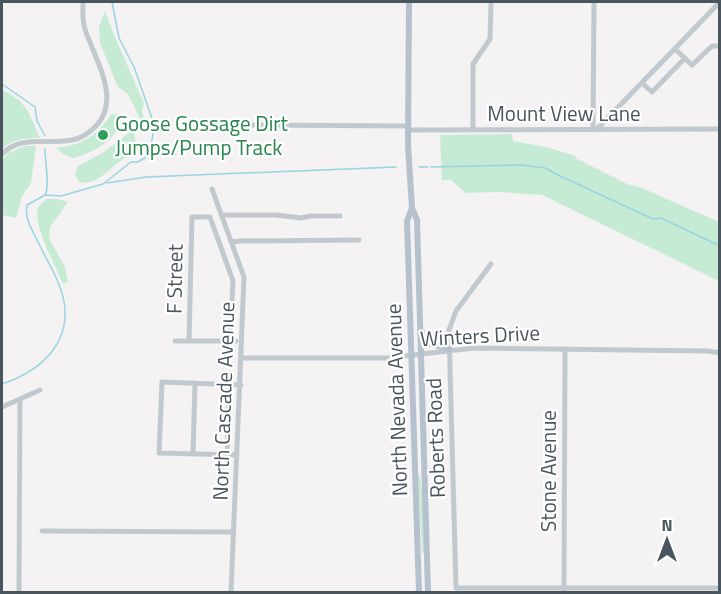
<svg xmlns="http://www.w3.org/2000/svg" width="721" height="594" viewBox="0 0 721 594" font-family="'Titillium Web',sans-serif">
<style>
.green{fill:#c6ebd4}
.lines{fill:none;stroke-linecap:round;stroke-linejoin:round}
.stream{stroke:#98d4e3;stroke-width:1.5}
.minor{stroke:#c1c9ce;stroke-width:5}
.major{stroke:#b5c1cd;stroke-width:6}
.leisure-dot{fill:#2e9e5b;stroke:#fff;stroke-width:2}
.labels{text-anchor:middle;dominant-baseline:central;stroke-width:4.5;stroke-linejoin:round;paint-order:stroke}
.street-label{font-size:21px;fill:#4b555d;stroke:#fff}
.leisure-label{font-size:21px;fill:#27864d;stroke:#fff;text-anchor:start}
</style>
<rect width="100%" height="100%" fill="#f4f2f2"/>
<!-- green -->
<path class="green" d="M105,11L114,35L144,103L142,111L144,119L141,121L128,94L118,87L100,43L99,27Z
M2,89L19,100L28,111L40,138C25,138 14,139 2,148Z
M115,114L119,116C123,138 91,154 73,158L63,154L56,148C84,144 94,138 111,115Z
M133,130L139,152C134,154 129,156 125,158C110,166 99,186 79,182L75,174L78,166L101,154Z
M512,134L513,141L546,147L576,156L575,158L627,184L642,188L719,222V281L542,195L499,192L466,193L451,180H442L440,135Z
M25,146H36L31,183L22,196L16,218L2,215V160L8,153Z
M46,199H57L68,202L50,227L49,238L65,267L68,282L63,284C57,268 30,221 39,206C41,203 44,201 46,199Z
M418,475L420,476L423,498L424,552L422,554Z"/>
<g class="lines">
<!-- stream -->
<path class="stream" d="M2,84L35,107L37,121L45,136
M45,149C45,161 50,187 45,195
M419,167H428
M431,167L521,165L545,168L560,176L653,219L661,218L720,246
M107,183L146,177L396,167
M2,384C44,370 77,338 61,290C56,274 46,259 39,244C33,231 24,219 27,205L45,195L61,196L103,184L131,162H138L145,158L150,149L154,130L153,121L134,67L119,38L112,2"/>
<!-- minor -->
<path class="minor" d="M675,49L692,65L712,46H720
M642,83L652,92L685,58
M213,122L237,125L408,126
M473,129V64L490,39L491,4
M593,129L594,2
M597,129L720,2
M408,130L720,129
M2,154C23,131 60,150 85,135C128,108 96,63 85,29C82,20 83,11 83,2
M212,189L244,277L231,592
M222,215H276L301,218L311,216H340
M232,242L240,241L359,240
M491,264L456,311L449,330L456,588H720
M175,341H236
M189,341L192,217H210L233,281L230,341
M242,358H387L474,348L708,351L720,353
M2,407L40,390
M193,454L195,383
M227,455L229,384
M237,455L159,453L162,382L241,385
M42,531L234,532
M19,592L20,399
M564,592L565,349"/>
<!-- major -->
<path class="major" d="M409,2L408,145L412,208L417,220L428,592
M412,208L407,221L419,592
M422,332L428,343L449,349"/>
</g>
<!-- markers -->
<circle class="leisure-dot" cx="103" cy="135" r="6"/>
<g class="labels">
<!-- street labels -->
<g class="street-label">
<text x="564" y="113">Mount View Lane</text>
<text transform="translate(174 279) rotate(-89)">F Street</text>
<text transform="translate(480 335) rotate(-3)">Winters Drive</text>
<text transform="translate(396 400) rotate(-92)">North Nevada Avenue</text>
<text transform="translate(223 401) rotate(-88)">North Cascade Avenue</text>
<text transform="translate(435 438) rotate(-92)">Roberts Road</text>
<text transform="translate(548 471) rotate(-90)">Stone Avenue</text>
</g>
<!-- leisure labels -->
<g class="leisure-label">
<text x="115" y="123">Goose Gossage Dirt<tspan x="115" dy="24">Jumps/Pump Track</tspan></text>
</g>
</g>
<!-- border -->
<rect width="721" height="594" fill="none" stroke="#4b555d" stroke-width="6"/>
<!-- north arrow -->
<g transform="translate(667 540)" stroke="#ffffff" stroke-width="4.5" paint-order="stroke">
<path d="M0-4.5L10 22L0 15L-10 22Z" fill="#4b555d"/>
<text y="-9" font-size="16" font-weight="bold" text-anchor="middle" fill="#4b555d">N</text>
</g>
</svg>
